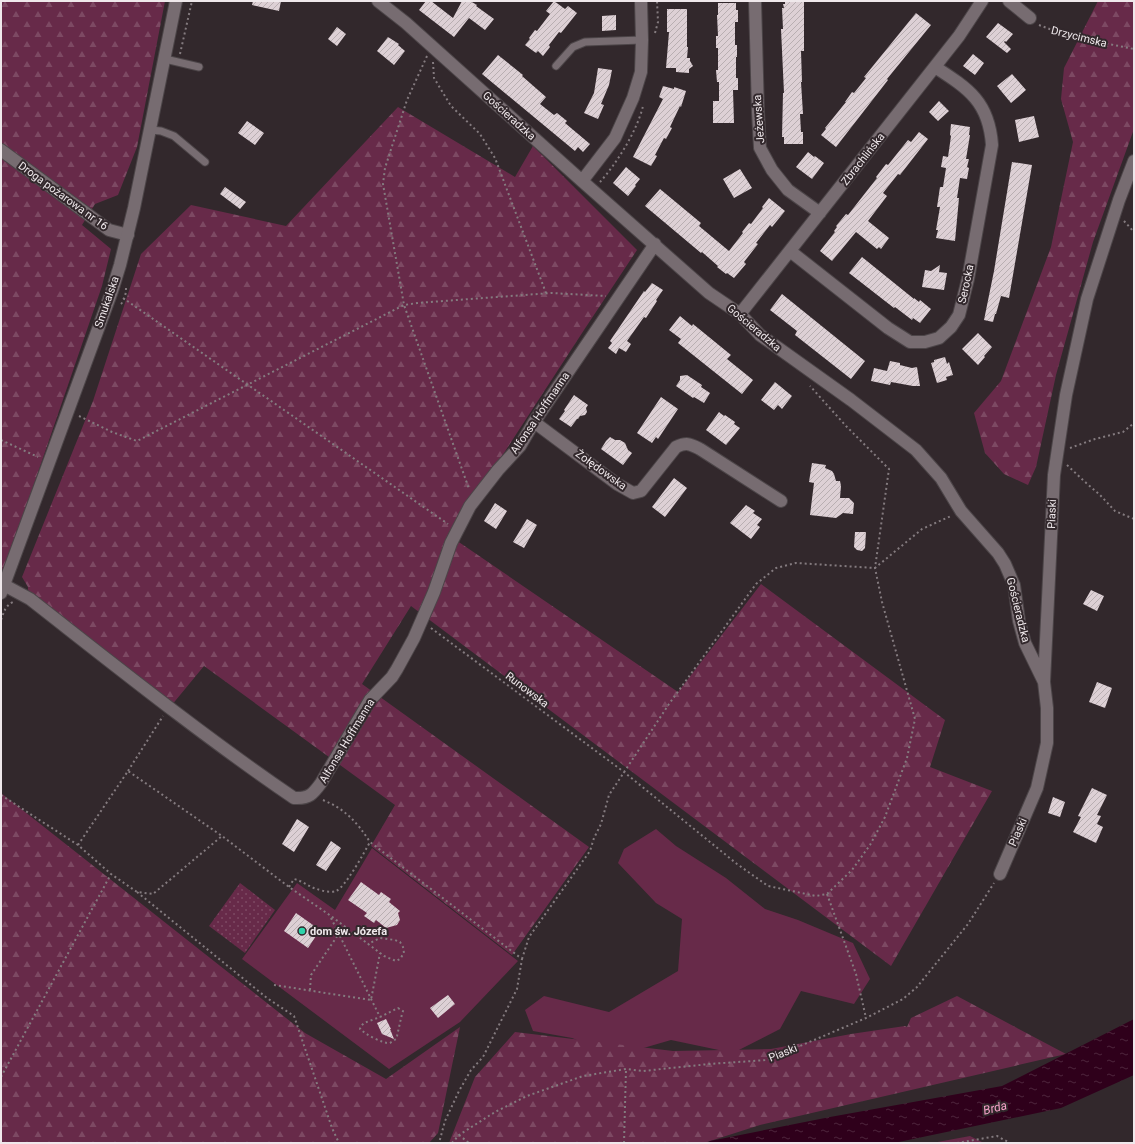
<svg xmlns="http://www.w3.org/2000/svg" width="1135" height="1144" viewBox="0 0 1135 1144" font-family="Roboto,sans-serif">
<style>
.grass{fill:#672a49}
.forest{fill:url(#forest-firs)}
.park{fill:url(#park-dots)}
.water{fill:url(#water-ripples)}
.building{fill:url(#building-hatch)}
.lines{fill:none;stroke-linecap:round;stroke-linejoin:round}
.service-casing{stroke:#4c4548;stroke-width:9}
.minor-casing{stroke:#4c4548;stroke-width:14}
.tertiary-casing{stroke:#4c4548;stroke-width:14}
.path{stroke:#847b7f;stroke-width:2;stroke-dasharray:2 3;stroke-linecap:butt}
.service{stroke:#776c71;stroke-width:7}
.minor{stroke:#776c71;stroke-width:12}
.tertiary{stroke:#776c71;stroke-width:12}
.poi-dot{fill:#2ed4aa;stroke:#32282c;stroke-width:1.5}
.labels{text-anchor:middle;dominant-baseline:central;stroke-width:4;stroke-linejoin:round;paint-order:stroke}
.street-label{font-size:11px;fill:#efe8eb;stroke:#32282c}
.poi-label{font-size:11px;font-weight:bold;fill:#efe8eb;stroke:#32282c;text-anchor:start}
.water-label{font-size:12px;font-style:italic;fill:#f6a2c9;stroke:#32282c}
</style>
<defs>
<pattern id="forest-firs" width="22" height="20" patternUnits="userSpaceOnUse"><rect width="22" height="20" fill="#672a49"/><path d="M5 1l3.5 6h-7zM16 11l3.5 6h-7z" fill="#7d4963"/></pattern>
<pattern id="park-dots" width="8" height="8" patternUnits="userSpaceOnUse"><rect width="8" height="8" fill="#672a49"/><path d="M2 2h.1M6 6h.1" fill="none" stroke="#7d4963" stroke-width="1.8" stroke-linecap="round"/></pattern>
<pattern id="water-ripples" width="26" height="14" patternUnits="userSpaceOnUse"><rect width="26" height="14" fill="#2f001b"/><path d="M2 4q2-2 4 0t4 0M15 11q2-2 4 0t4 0" fill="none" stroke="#4d253c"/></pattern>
<pattern id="building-hatch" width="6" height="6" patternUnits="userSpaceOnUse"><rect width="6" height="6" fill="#ddd0d5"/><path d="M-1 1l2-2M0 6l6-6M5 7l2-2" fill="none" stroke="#b8aeb1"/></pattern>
</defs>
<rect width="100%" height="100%" fill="#32282c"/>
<!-- grass -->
<path class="grass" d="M656,829L676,846L726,878L765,909L798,920L853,943L870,979L854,1004L801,991L780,1029L733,1053L671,1040L616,1056L572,1038L533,1031L525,1010L544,996L609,1012L678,971L682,919L656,903L618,863L624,849Z
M372,848L518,961L460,1022L389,1069L242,959L297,883L335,910Z
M970,1136L984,1143H932Z"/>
<!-- forest -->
<path class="forest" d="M1,1H165L137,147L118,195L95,204L82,225L111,249L102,286L1,580Z
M1098,1H1134V129L1093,242L1056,375L1036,467L1028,485L1004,474L985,453L974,413L1001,381L1051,247L1073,142L1061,99L1064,68Z
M398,107L515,177L533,146L637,250L584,330L450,536L678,692L761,584L945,720L930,767L992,791L891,966L411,606L362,684L589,847L512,955L371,846L395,805L204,666L171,706L28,590V587L22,577L93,401L141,254L191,205L286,226Z
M1,793L305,1033L386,1079L460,1027L438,1133L429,1143H1Z
M957,996L1066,1054L760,1125L704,1143H449L475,1077L515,1032L673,1051L771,1049L851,1034L905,1026L907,1027L911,1018Z"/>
<!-- park -->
<path class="park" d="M240,883L275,910L245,953L209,926Z"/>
<!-- water -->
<path class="water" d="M1134,1019V1075L1061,1108L894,1143H706L710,1141L830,1117L1002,1086Z"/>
<!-- building -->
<path class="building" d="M253,1H281L279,11L252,5Z
M426,1H431L453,18L462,1H470L477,5L476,6L494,19L485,30L469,18L454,37L419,10Z
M554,1L565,9L568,6L577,13L561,33L559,32L549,45L550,47L543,56L538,51L536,53L525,45L530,39L529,38L535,30L537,31L550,14L546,11Z
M785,1H804V51H801L802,82H801L803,114H800L801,132H803V144H784V137H782L783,93H784L781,29H783L782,8H784L783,4H785Z
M718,3H736V10H738V22H735V45H737V57H736V78H738V90H733L734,123H713V101H719V82H717L716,70H718V48H716V36H718L717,15H718Z
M667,9H687V47H688L687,58H690V61L693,66L689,69V73L676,72V68H666L669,32H667Z
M916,13L931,25L887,79L888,80L836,147L821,135L826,129L825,128L846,102H845L852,92L854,93L866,78L864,77Z
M616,15V30L602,31V16Z
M998,23L1013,34L1006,42L1005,41L1004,42L1011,49L1007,53L986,37Z
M337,27L346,34L337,46L328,39Z
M388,37L399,44L398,45L405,51L394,65L377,51Z
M973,54L984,63L975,75L963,66Z
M498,55L523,75L522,76L546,97L540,104L554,115L557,113L567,121L565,123L590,144L583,152L578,147L575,151L482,74Z
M598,68L612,70L609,85L601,104L604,105L598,119L584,113L594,93Z
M1012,74L1026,90L1011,103L997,86Z
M663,86L674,89V87L686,91L681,107L680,106L670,127L672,128L666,139L664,138L655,155L657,156L651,166L633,157L663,99L659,97Z
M939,101L949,111L938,121L929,112Z
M1034,116L1039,137L1019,142L1015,120Z
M247,121L264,133L255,145L238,133Z
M951,124L970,127L969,135H970L966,159H969L967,167L969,168L967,179L960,178L957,198H959L955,241L936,238L938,230H936L940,207H937L940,187H943L946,168L941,167L943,156L948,157L951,136L950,135Z
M919,132L928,139L900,175L898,174L883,193L887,196L868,221L889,238L881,249L879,247L877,249L856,232L832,261L820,251L835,232L834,231L837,227L836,226L846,214L848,215L877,178L876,177L886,164L888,165L908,140L911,142Z
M808,152L814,157L815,156L824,163L812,179L796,167Z
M1012,162L1032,165L1009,298L1001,296L996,314H995L993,322L984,320L994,271Z
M626,167L640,179L635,185L636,186L628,196L613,183Z
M740,169L752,188L734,198L723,179Z
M225,187L246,202L240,209L220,194Z
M660,189L701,223L699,226L729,251L743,233L742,232L749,223L751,224L763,208L762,207L769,198L785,211L772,227L770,225L756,243L758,244L744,262L746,264L734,278L727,273L726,274L717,267L718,266L702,252L701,253L645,206Z
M862,257L914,299V298L919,302L920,300L931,309L920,323L913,318L912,320L895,307L894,308L849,273Z
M940,265L939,272L947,273L944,290L922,287L925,270L931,271Z
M652,283L663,290L656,300L657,301L646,318L644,317L627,341L631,344L626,352L619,348L616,354L608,348L612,343L610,341L644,291L645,292Z
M782,294L865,361L851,379L795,335L797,331L770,310Z
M680,316L692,326L693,324L731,355L727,359L753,380L742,394L678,343L681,339L669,330Z
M978,333L992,347L984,356L985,357L978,365L962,349Z
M945,357L947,364L949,362L953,375L946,377L947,380L937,383L931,363L934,362V360Z
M890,361L900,363V365L912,368L917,367L920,386H913L891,382L890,385L871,381L874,368L887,371Z
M687,375L702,385L701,387L710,393L704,403L694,397L693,398L676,386L680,380V376Z
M775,382L792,396L782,409L778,405L774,410L761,400Z
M574,395L588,405L586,408L587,412L585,415L580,416L578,419H577L571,427L559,419L565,411L564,410Z
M661,397L678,409L658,439L656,437L652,443L637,433Z
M719,412L724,416L725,415L735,422L734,424L740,428L726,445L706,430Z
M610,437L615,440H620L625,443L628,450L632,453L623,465L601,449L606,441Z
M812,463L826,465L825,468L832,471L834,474L836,481H840L841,486L840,498H849L854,503L853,514L843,513L836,518L810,515L814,483L809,482Z
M674,478L687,488L665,517L652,507Z
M495,503L507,511L496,529L484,521Z
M746,505L755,511L753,513L762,519L757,525L760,527L751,539L730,523Z
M527,519L537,525L524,548L513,542Z
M855,532H866L865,548L862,551L857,550L854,547Z
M1091,590L1104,596L1097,611L1083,604Z
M1097,682L1112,688L1105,708L1089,702Z
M1092,788L1107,795L1097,815L1101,816L1097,824L1103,827L1096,843L1073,832L1081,817L1078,816Z
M1053,797L1065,802L1060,817L1048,813Z
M297,819L309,827L294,852L282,844Z
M331,841L341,848L326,871L316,865Z
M361,882L379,895L381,892L391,899L389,902L400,911L398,913L400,920L397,925L386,928L376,920L374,923L364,916L367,913L348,900Z
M296,913L320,930L308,948L284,931Z
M448,995L455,1004L438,1018L430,1008Z
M386,1019L391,1029H390L394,1039L382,1034L377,1023Z"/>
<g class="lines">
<!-- service casing -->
<g class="service-casing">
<path id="service" d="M165,59L199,67
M556,66L573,47L585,42L642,40
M150,130L161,131L174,136L205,162"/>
</g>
<!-- minor casing -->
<g class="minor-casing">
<path id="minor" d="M378,1L406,23L582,181L709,293L740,314L760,335L851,400L916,450L941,478L961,511L998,553L1005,564L1014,585L1019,621L1025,643L1044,682
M755,1L758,112L760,148L772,170L788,190L820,213
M1009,1L1030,18
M1,150L109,230L128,235
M582,181L615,138L633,98L641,72L642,40L641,1
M790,251L888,328L910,342H925L939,338L951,327L959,315L968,279L992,145C989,102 969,89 935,67
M740,314L959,36L982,1
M534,422L617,484L633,493L641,491L676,447C687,442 690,444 700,449L781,501
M4,585L30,599C117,667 203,736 294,798C309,799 313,794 321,783L370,700L392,677L397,669L414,638L434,592L451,543L470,506L498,470L520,446L534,422L655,244
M1000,874L1037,788L1047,743V708L1044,682L1054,475L1066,395L1087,299L1119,200L1134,161"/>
</g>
<!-- tertiary casing -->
<g class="tertiary-casing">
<path id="tertiary" d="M1,593L112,291L120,265L134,208L176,1"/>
</g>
<!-- path -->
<path class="path" d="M1039,25L1068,36L1134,49
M655,33L658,22L657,1
M180,54L192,1
M427,56L407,100L385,168L383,184L404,305L469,489
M433,62L434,78L451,106L480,134L495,158L546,293
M600,182C617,163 637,131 643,106
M1124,221L1134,232
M123,298L448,524
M121,304C125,300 126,293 126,288
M79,416L112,432L137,441L404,305L417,303L551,293L606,296
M1,440L38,457
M1070,448L1095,439L1123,432L1134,423
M1067,465L1084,481L1100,495L1115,511L1134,519
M1,620C4,612 5,606 13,602
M431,628L624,772L737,864L768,886L816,896L827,894L852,870L870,845L885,817L907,758L915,719L882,602L875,568L889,469L846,426L810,386
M128,771L163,716
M1,795L78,845L111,874L137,892L153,894L222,836
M323,800C345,809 357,822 370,842
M78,845L128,771L222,836L289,887L331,916L384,956L396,961L400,959L404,953L403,947L400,942L395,940L380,938L368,944
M289,887L294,879C303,881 309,887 317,889C322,891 331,893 336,891C345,888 365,851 370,842L522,959L517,989L483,1057L471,1070L459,1091L445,1121L439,1143
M137,892L267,998L294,1016L332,1128L339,1143
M827,894L856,974L866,1018
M331,918L380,1017
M522,959L529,937L590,851L594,838L601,824L609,795L669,704L756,584L776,568L796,563L875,568L922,529L951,516
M274,985L371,1000L380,953
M310,990L311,975L344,926
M398,1008L403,1011L402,1014L397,1036L396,1039L390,1043C383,1044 365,1034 360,1029L361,1026L364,1023L380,1017Z
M1,1077L111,874
M459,1135L469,1143
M452,1143L459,1135L495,1112L527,1096L583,1076L626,1069L643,1071L709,1064L767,1060L866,1018L903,999L917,987L968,924L994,883
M624,1143L626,1069
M957,1143L997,1136L1010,1143"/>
<!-- service -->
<use href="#service" class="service"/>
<!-- minor -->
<use href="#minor" class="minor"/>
<!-- tertiary -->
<use href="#tertiary" class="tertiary"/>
</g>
<!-- markers -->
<circle class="poi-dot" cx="302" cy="931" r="4"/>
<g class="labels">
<!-- street labels -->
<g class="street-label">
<text transform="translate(1079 37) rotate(14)">Drzycimska</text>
<text transform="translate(509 116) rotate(42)">Gościeradzka</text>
<text transform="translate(759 119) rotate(-94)">Jeżewska</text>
<text transform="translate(863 159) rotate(-52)">Zbrachlińska</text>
<text transform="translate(63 196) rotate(36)">Droga pożarowa nr 16</text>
<text transform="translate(966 284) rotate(-78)">Serocka</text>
<text transform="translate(107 302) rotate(-71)">Smukalska</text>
<text transform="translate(754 328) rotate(40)">Gościeradzka</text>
<text transform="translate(540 413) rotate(-56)">Alfonsa Hoffmanna</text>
<text transform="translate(601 470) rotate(36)">Żołędowska</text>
<text transform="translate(1052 514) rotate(-88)">Piaski</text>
<text transform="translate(1018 610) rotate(76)">Gościeradzka</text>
<text transform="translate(527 690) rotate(37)">Runowska</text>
<text transform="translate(347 741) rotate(-59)">Alfonsa Hoffmanna</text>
<text transform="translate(1018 832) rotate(-66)">Piaski</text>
<text transform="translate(783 1053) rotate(-22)">Piaski</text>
</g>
<!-- poi labels -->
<g class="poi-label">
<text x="310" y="931">dom św. Józefa</text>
</g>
<!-- water labels -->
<g class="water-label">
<text transform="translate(995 1108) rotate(-14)">Brda</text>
</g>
</g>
<!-- border -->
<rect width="1135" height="1144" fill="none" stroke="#efe8eb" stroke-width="4"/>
</svg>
